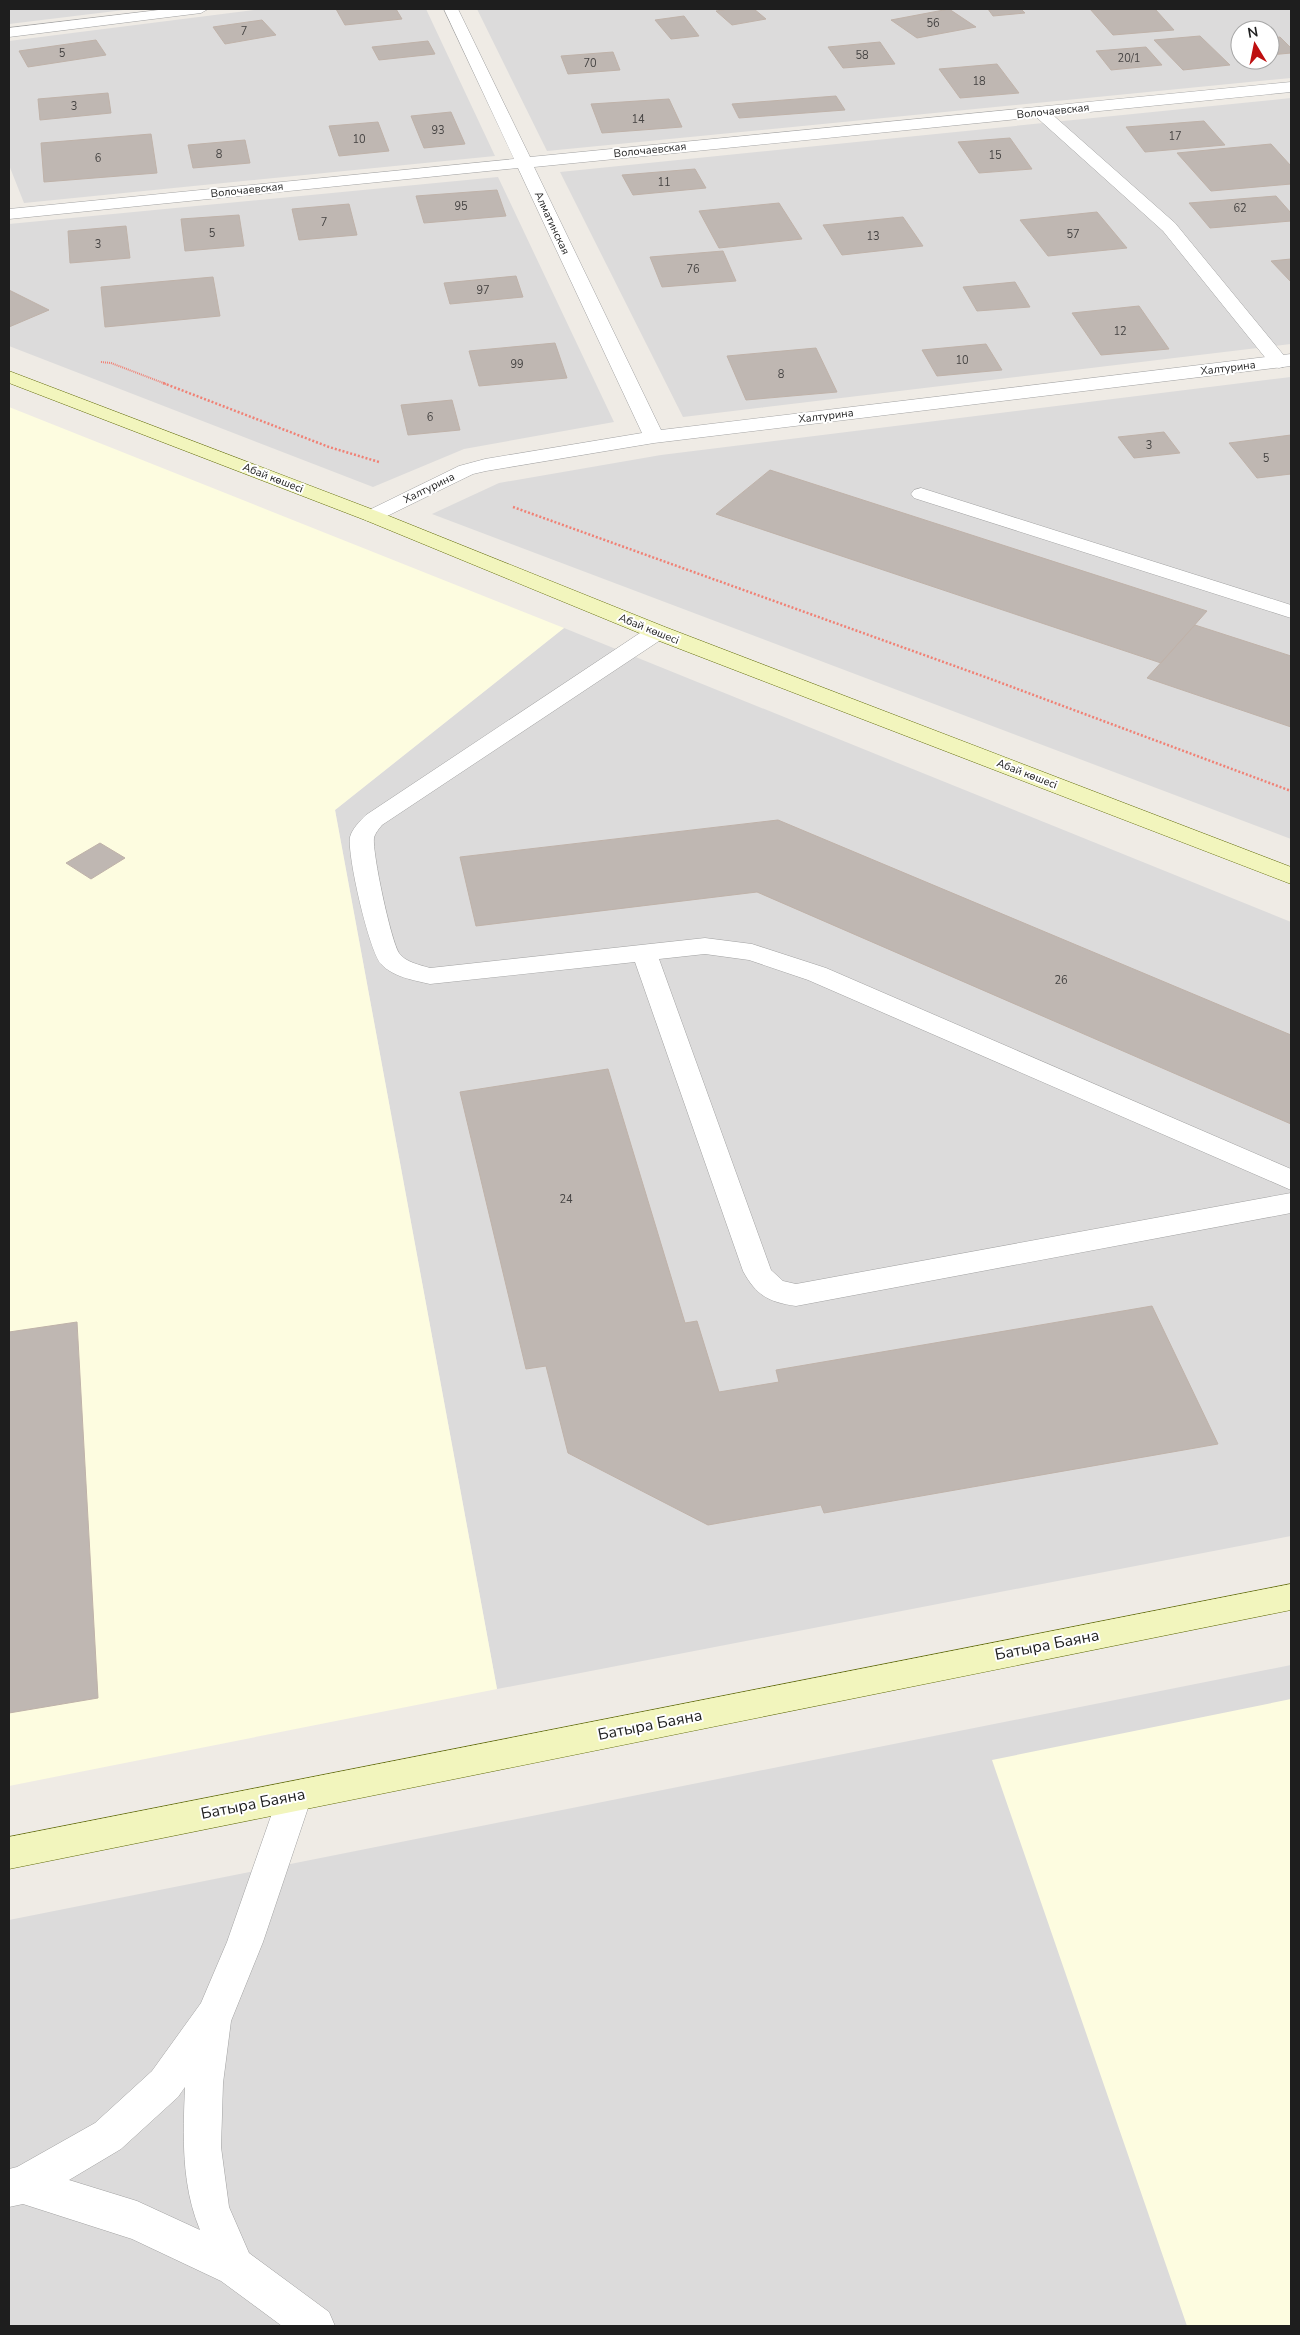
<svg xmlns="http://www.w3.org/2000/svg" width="1300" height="2335" viewBox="0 0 1300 2335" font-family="'Nunito Sans',sans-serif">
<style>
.residential{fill:#dcdbdb;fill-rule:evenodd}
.education{fill:#fdfce0}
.building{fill:#bfb7b2;stroke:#bfb2a9}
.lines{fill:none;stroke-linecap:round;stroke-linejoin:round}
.lane-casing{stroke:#a2a2a2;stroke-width:1}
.street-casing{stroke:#a2a2a2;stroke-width:1}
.secondary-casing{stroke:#646e0d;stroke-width:1}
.path-far1{stroke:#f08175;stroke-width:2;stroke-dasharray:1 1;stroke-linecap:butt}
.path{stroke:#f08175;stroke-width:2.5;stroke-dasharray:2 2;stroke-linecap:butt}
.lane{fill:#fff;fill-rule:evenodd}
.street{fill:#fff;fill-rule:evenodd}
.secondary{fill:#f2f5bd;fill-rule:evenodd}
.labels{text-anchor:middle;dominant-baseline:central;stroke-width:4;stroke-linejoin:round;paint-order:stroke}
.number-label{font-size:11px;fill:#464443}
.far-street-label{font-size:11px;fill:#1e1e1e;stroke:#fff}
.near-street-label{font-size:16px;fill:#1e1e1e;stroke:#fff}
</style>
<rect width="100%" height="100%" fill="#efebe5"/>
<!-- residential -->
<path class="residential" d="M9,9H132L9,24Z
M262,9H426L495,156L24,203L9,165V41Z
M477,9H1291V78L547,151ZM1240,30H1270V60H1240Z
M1291,98V344L683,417L560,172Z
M498,177L614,422L464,449L373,487L9,346V224Z
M1291,377V839L432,514L499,483L661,455Z
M564,628L1291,922V1536L497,1689L335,810Z
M1291,1665V2326H9V1920Z"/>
<!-- education -->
<path class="education" d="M9,407L564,628L335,810L497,1689L9,1786Z
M1291,1699V2326H1187L992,1760Z"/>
<!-- building -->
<path class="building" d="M336,9H396L402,19L345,25Z
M728,9H754L766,19L732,25L716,11Z
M949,9L976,27L917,38L891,20Z
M988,9H1021L1025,13L993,16Z
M1090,9H1155L1174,30L1113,35Z
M684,16L699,36L671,39L655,20Z
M262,20L276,35L225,44L213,27Z
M1200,36L1230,65L1183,70L1154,40Z
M1280,37L1291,48V53L1270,55V38Z
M96,40L106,55L28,67L19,51Z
M428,41L435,54L379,60L372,47Z
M880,42L895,64L843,68L828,47Z
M1146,47L1162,65L1111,70L1096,51Z
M613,52L620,70L568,74L561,56Z
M997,64L1019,93L960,98L939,69Z
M108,93L111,113L40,120L38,99Z
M836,96L845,110L739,118L732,104Z
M669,99L682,127L602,133L591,104Z
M451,112L465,144L424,148L411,116Z
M1204,121L1225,145L1145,152L1126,127Z
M378,122L389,151L339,156L329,126Z
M151,134L157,173L44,182L41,143Z
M1010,138L1032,169L979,173L958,142Z
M245,140L250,163L193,168L188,145Z
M1271,144L1291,166V184L1211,191L1177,153Z
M695,169L706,188L633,195L622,175Z
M497,190L506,216L424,223L416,196Z
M1276,196L1291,213V221L1210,228L1189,203Z
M779,203L802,239L719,248L699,211Z
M349,204L357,235L299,240L292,209Z
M1097,212L1127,248L1048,256L1020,220Z
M239,215L244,246L185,251L181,219Z
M903,217L923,246L842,255L823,225Z
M126,226L130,258L70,263L68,231Z
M723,251L736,281L662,287L650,257Z
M1291,259V282L1271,261Z
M516,276L523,297L450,304L444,283Z
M213,277L220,316L105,327L101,287Z
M1015,282L1030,307L977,311L963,287Z
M9,290L49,310L9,327Z
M1139,306L1169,349L1101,355L1072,313Z
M555,343L567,378L479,386L469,351Z
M986,344L1002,370L937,376L922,350Z
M816,348L837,392L746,400L727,356Z
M452,400L460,430L408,435L401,405Z
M1164,432L1180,453L1134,458L1118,437Z
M1291,435V474L1257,478L1229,443Z
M770,470L1207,611L1161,663L716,514Z
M1195,625L1291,656V727L1147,678Z
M778,820L1291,1035V1124L757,892L476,926L460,857Z
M100,843L125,858L91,879L66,863Z
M608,1069L685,1323L697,1321L719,1392L779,1382L776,1370L1152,1306L1218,1444L824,1513L821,1505L708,1525L568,1453L546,1366L526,1369L460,1092Z
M77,1322L98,1698L9,1713V1332Z"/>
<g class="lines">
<!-- lane casing -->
<g class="lane-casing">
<path id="lane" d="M1040,107L1046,109L1175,223L1286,358L1288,362L1286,366L1279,368L1272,366L1163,231L1034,115L1032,112L1034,109Z
M921,488L1291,605V618L914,498L911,494L914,490Z
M657,626L665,627L668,632L665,637L382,825C379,829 375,833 374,838C372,852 391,941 399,953C405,962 420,965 430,968L705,938L752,944L826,968L1291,1169V1190L808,980L749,960L705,954L659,959L771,1270L783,1281L796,1284L1291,1193V1213L796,1306C768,1302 756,1295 743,1271L635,962L430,984C413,980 393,977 381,964C369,951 347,855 350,837C352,829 360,821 366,815L649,627Z
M295,1781L307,1785L312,1796L263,1942L231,2021L223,2083L221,2147L229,2207L249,2253L329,2312L335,2326H282L221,2281L132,2239L23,2204L9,2207V2169L17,2167L95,2123L152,2071L201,2003L227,1942L278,1796L283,1785ZM185,2087C183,2136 181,2184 200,2230L137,2201L69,2180L121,2149L178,2097Z"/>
</g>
<!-- street casing -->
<g class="street-casing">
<path id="street" d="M167,9H208L201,13L9,37V28Z
M444,9H458L530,157L1291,82V92L534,167L661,430L1291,354V366L654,443L486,471L473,474L379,520L372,522L365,520L362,516L365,512L459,466L485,459L642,433L518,168L9,219V209L514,159Z"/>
</g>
<!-- secondary casing -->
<g class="secondary-casing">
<path id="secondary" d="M9,371L379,512L665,627L1291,867V884L649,637L365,520L9,383Z
M1291,1584V1610L9,1869V1837Z"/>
</g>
<!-- path-far1 -->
<path class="path-far1" d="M101,362L111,363L166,384"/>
<!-- path -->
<path class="path" d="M163,383L329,447L379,462
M513,507L988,678L1291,791"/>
<!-- lane -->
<use href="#lane" class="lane"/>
<!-- street -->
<use href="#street" class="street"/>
<!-- secondary -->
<use href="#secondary" class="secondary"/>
</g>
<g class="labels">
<!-- number labels -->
<g class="number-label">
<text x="933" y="23">56</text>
<text x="244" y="31">7</text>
<text x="62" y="53">5</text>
<text x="862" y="55">58</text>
<text x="1129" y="58">20/1</text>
<text x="590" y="63">70</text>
<text x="979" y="81">18</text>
<text x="74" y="106">3</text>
<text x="638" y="119">14</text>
<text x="438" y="130">93</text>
<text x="1175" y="136">17</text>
<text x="359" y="139">10</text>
<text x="219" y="154">8</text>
<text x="995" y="155">15</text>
<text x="98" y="158">6</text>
<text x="664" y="182">11</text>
<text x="461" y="206">95</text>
<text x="1240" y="208">62</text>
<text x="324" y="222">7</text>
<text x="212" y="233">5</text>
<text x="1073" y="234">57</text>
<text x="873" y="236">13</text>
<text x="98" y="244">3</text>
<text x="693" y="269">76</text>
<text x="483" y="290">97</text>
<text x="1120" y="331">12</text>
<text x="962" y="360">10</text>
<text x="517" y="364">99</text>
<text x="781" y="374">8</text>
<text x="430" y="417">6</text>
<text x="1149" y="445">3</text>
<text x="1266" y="458">5</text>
<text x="1061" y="980">26</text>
<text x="566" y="1199">24</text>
</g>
<!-- far-street labels -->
<g class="far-street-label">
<text transform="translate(1053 111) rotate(-6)">Волочаевская</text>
<text transform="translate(650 150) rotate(-6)">Волочаевская</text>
<text transform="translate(247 190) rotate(-6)">Волочаевская</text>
<text transform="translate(552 223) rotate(65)">Алматинская</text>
<text transform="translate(1228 368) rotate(-7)">Халтурина</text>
<text transform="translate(826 416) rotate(-7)">Халтурина</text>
<text transform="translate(273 478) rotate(21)">Абай көшесі</text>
<text transform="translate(429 488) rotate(-26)">Халтурина</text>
<text transform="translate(649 629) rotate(22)">Абай көшесі</text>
<text transform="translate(1027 774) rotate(21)">Абай көшесі</text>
</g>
<!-- near-street labels -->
<g class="near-street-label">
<text transform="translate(1047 1645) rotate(-11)">Батыра Баяна</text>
<text transform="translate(650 1725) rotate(-11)">Батыра Баяна</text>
<text transform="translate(253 1804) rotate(-11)">Батыра Баяна</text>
</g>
</g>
<!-- border -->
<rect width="1300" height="2335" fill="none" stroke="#1e1e1e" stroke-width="20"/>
<!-- north arrow -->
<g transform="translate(1255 45) rotate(350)"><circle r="24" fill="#ffffff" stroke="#a5a5a5"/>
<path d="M0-4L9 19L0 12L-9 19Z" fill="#be0f10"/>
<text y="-8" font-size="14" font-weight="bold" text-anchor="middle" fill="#1e1e1e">N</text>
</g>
</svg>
